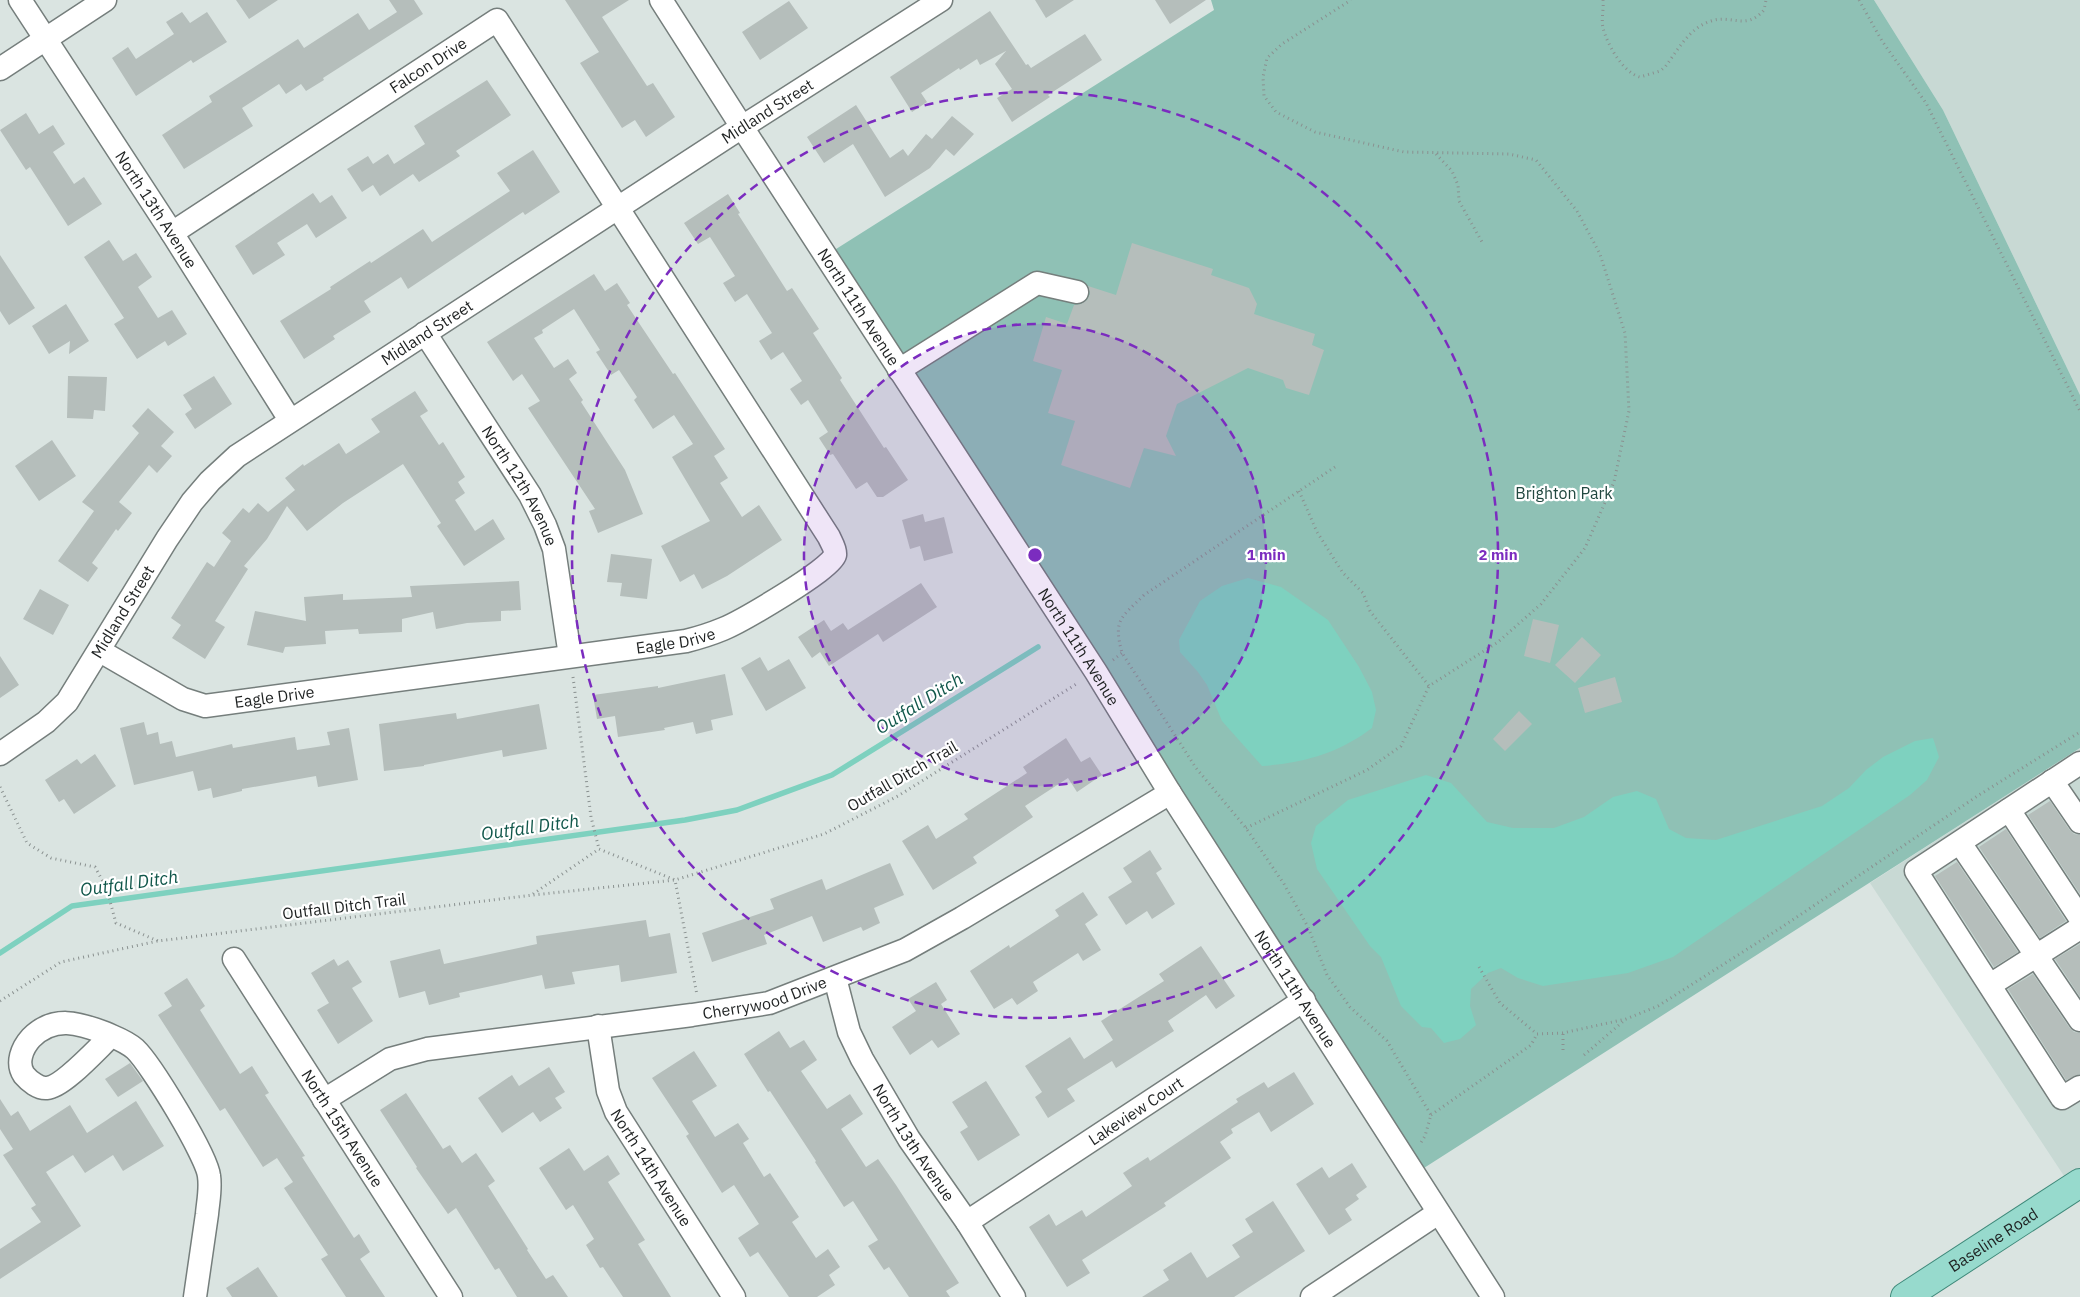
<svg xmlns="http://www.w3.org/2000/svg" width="2080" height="1297" viewBox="0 0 2080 1297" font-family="'IBM Plex Sans',sans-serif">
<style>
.built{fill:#c8d9d4}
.green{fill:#8fc1b5}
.water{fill:#7ed1bf}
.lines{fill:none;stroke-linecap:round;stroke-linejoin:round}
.stream{stroke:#7ed1bf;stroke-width:5.5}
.building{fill:#b5bebb}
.minor-casing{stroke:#757e7c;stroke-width:25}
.major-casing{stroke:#408a7b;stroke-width:30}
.path{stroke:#8a9190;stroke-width:3;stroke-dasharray:1 4;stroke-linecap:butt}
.minor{stroke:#fff;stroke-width:22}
.major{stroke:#97dacd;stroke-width:28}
.ring{fill:none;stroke:#7b2cbf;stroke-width:2.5;stroke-dasharray:9 6}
.labels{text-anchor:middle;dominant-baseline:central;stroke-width:4.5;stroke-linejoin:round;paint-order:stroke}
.street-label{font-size:16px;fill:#1e2121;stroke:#fff}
.park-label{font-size:16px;fill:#224840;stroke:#fff}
.water-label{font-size:18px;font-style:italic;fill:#11574b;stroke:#fff}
.centre{fill:#7b2cbf;stroke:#fff;stroke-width:2.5}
.ring-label{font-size:15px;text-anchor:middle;font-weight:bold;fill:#7b2cbf;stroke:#fff;stroke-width:4.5;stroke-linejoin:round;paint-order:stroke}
</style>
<rect width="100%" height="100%" fill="#dae4e1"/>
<!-- built -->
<path class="built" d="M1874,0H2080V395L1943,110Z
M2080,748V1183L2072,1188L1870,883Z"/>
<!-- green -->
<path class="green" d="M1211,0H1874L1943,110L2080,395V748L1413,1175L825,256L1214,10Z"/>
<!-- water -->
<path class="water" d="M1248,578L1281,587L1328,620L1359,667L1372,692L1376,710L1372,728C1339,753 1304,763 1262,766L1222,721L1207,685L1198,672L1180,652L1179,640L1200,601L1222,586Z
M1933,738L1939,757L1927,780L1910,795L1673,957L1628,973L1543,986L1518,978L1501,968L1488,973L1471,989L1470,1006L1476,1025L1460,1039L1444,1043L1431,1028L1422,1027L1401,1006L1381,957L1370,946L1317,869L1311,843L1316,826L1348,800L1426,775L1451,783L1487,822L1513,828H1554L1584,817L1613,797L1637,791L1656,799L1669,829L1686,838L1716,840L1822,806L1849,788L1866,770L1883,757L1915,741Z"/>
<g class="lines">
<!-- stream -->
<path class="stream" d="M0,953L72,906L685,820L737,810L832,775L1038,647"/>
</g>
<!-- building -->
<path class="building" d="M236,0H278L249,19Z
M389,0H414L423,14L323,78L324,80L306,91L301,84L286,94L279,84L242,108L253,126L184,169L162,135L212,102L209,96L298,39L304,48L358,13L369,30L397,12Z
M565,0H629L602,17L647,86L653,83L675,117L646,137L635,120L622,128L580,63L599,52Z
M1035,0H1074L1046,18Z
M1155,0H1206L1170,24Z
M789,1L808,28L760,60L742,32Z
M990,11L1026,65L1028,64L1031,68L1085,34L1102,60L1048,95L1050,97L1012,122L997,98L1012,89L995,64L1006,51L980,65L977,59L960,70L959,68L921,93L927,102L912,112L890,77Z
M182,12L190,23L207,12L227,42L193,63L191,60L136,96L112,58L128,47L136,59L174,34L166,22Z
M487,80L511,115L456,151L460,156L419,182L413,174L380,196L373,185L362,192L347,169L368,156L373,164L388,154L394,164L425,144L414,126Z
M856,105L890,158L903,149L908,156L926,134L932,139L952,116L974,134L954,156L946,149L930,168L885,197L853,144L824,163L807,137Z
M26,113L39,134L53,125L65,144L53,152L74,184L84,177L102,204L68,226L30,167L26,170L0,130Z
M533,150L560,192L525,215L523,212L408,289L401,277L364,301L371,312L333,336L335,339L304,359L280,321L331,289L330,287L370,261L371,263L423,229L432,242L510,191L497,173Z
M313,193L320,203L332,195L347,218L316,238L307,224L277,243L285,255L253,275L235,246Z
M728,194L740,213L738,214L787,291L792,288L819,329L813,333L842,378L840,380L884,448L886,447L908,480L883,497H877L867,482L856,489L833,454L830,455L819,438L828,432L808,400L801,405L790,389L802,381L783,352L771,360L759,341L772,333L747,294L735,302L723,283L735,276L710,237L698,244L684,223Z
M109,240L123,261L136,253L152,277L138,287L158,318L172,310L187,334L168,346L165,341L137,359L114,324L124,318L84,257Z
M1132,243L1213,269L1211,275L1249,288L1257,304L1254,314L1315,334L1312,345L1324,350L1309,395L1286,388L1283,380L1248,368L1177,404L1166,436L1176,456L1144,448L1130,488L1061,465L1075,421L1048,413L1062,370L1033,361L1046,317L1067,324L1074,305L1081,304L1087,300L1090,294L1088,286L1116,295Z
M0,255L35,308L9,325L0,311Z
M594,274L605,291L617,283L630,303L627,305L673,374L675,373L725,449L714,456L728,478L720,483L742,517L759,505L782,540L727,576L702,589L694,574L680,582L661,546L710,521L672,457L693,444L674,415L653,429L634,400L637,397L619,370L611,375L596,352L600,350L574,309L542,330L543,333L534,338L554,368L568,359L577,373L569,379L583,400L581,402L625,470L643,514L598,533L589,511L595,509L528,408L540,401L522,374L513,381L487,342Z
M66,304L89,341L69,354L70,341L49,354L32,326Z
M68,376L107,377L105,411L94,410L93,419L67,418Z
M214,376L232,404L195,429L185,414L192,409L183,395Z
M415,391L428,411L420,416L439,445L443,442L465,477L458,482L465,493L455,500L475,531L493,519L505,539L464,566L437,526L441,523L403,464L343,503L307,531L287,506L267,539L244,566L248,569L215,621L225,627L205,659L172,638L181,625L171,618L207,562L214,567L231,541L222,533L243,508L249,513L258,503L268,512L295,490L285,478L303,464L304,466L339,443L346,454L380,432L371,419Z
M148,408L174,432L161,446L172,456L157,473L149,465L119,502L132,513L118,531L116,529L92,563L98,568L88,582L58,561L94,511L82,502L139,433L132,426Z
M52,440L76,476L39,501L15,466Z
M923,514L925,522L944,517L953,553L924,561L920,546L910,549L902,520Z
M611,554L652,559L647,599L620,596L622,583L607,582Z
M519,581L521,610L501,611V621L467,623L436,629L433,612L402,619V632L359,634L358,629L325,631L326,644L285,647L283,653L247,645L255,611L306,621L304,597L343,594V600L412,597L410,586Z
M921,583L937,607L883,642L878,634L829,666L820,652L812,658L798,637L824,620L831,631L843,623L848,630Z
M40,589L69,605L53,635L23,619Z
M1533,619L1559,625L1550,663L1524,656Z
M1582,637L1601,655L1575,683L1555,665Z
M0,656L19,685L0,698Z
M760,657L768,671L789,659L806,688L766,711L741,668Z
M725,674L733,715L711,720L713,730L696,734L693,722L664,728L665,730L618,737L615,716L597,719L593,695L658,686V688Z
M1615,677L1622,702L1585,713L1578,688Z
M539,704L547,749L503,757L502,750L424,765V766L384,771L379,724L456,713L457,719Z
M1519,711L1532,724L1505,751L1493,739Z
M144,722L147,735L158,732L160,744L172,741L176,757L232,744L233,748L295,737L297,750L330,745L327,732L349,728L358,780L318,787L316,776L242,789V791L213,798L211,788L198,791L193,771L134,785L120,728Z
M1066,738L1081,762L1090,757L1102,775L1077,792L1068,778L1025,806L1033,817L973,857L977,863L933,890L902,841L928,825L936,839L968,819L964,814L1027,773L1023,767Z
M95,754L116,786L74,814L64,799L59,802L45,780L77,759L81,764Z
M2050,801L2069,829L2074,834L2080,835V894L2028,815Z
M2006,829L2066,921L2040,938L1979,847Z
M1150,850L1162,869L1156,873L1175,904L1152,919L1147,911L1126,925L1108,897L1132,882L1123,868Z
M1957,862L2018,952L1994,967L1935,876Z
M890,863L904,895L874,908L880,923L863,931L861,927L823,942L812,916L764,935L767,944L712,962L702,933L774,909L770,899L822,879L826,890Z
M1083,892L1098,915L1085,924L1101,950L1083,961L1078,953L1033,982L1038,991L1017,1005L1012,998L994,1009L970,971L1009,945L1010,948L1059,916L1055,910Z
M646,920L649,937L670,933L677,973L621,982L619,965L572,972L575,984L545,989L542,975L459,993L460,997L429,1005L425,991L399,998L390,961L440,949L444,964L537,944L536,936Z
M2080,944V997L2055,959Z
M1201,946L1235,996L1216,1009L1206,995L1168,1021L1174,1031L1116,1068L1112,1061L1067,1089L1075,1101L1048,1118L1035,1097L1042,1092L1025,1066L1070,1037L1084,1059L1113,1040L1101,1021L1164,981L1159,974Z
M334,959L338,966L348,960L362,982L352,988L373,1021L338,1044L317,1010L329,1003L311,973Z
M2033,974L2069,1027L2074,1032L2080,1033V1074L2066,1080L2008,989Z
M187,978L205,1006L200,1010L240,1074L252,1066L269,1093L265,1095L305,1156L302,1157L354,1238L359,1234L370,1252L360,1259L385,1297H346L321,1259L328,1255L284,1188L293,1182L277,1158L263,1167L225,1108L220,1111L158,1015L172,1006L164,993Z
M936,982L947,1000L941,1004L960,1034L938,1048L932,1040L910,1055L892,1027L916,1011L908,999Z
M779,1031L790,1048L804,1040L817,1060L801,1071L827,1109L850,1094L863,1114L841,1129L866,1167L878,1159L896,1185L959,1283L946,1291L950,1297H909L889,1267L884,1270L868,1246L878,1240L853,1201L844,1207L815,1162L816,1161L770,1091L768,1092L744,1054Z
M694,1051L717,1086L692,1101L715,1137L738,1123L749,1139L743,1143L764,1177L770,1173L799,1217L792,1222L816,1258L828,1249L840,1267L829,1275L835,1285L817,1297H789L758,1252L750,1257L738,1238L759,1224L734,1185L722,1193L686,1136L689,1134L652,1078Z
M130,1063L143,1081L118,1097L105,1079Z
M549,1067L565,1092L555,1098L562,1108L540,1122L533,1112L502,1133L478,1098L512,1075L519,1086Z
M1294,1072L1314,1104L1271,1132L1259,1112L1231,1129L1233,1133L1220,1142L1231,1158L1164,1203L1166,1206L1082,1260L1090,1273L1067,1287L1029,1227L1049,1214L1056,1226L1082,1210L1086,1217L1132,1186L1123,1173L1148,1157L1150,1161L1238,1102L1236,1099L1264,1082L1268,1088Z
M986,1081L1020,1135L978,1161L960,1132L968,1127L952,1102Z
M406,1093L443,1149L450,1145L462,1163L476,1153L495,1181L488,1186L528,1249L527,1250L546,1279L553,1275L568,1297H517L499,1268L495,1270L456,1208L448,1214L416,1168L417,1167L380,1110Z
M0,1099L11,1116L18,1111L30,1131L70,1105L87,1133L136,1101L164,1146L123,1171L113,1155L85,1173L73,1155L46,1172L81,1226L0,1279V1249L41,1222L31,1208L36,1205L3,1155L13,1149L0,1129Z
M569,1148L584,1171L608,1155L620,1174L608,1182L645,1240L638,1244L671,1297H623L603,1267L600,1268L586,1245L594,1239L573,1205L566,1210L539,1168Z
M1352,1163L1367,1187L1356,1195L1359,1199L1345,1209L1352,1220L1329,1235L1296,1184L1322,1167L1329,1178Z
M1273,1201L1305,1251L1234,1297H1142L1169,1280L1163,1270L1191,1252L1207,1278L1240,1257L1232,1245L1253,1232L1245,1219Z
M258,1267L278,1297H232L226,1288Z"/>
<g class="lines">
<!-- minor casing -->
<g class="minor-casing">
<g id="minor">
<path id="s1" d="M20,0L172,233L290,420"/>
<path id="s2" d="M661,0L742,127L1096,672L1170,793L1493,1297"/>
<path d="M0,69L105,0"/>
<path id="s3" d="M425,333L530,495L545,525L554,549L570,656"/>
<path d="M899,370L1037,283L1077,292"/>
<path id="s4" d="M100,651L183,699L205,706L686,641C698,638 711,634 723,629C740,622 832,569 835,555C836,549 831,542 829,537L497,20L172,233"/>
<path id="s5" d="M0,754L46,722L67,702L167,539L192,502L210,481L237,456L742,127L941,0"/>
<path d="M2080,763L1916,871L2062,1098L2080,1087"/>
<path d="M2052,781L2080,822"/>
<path d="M2009,810L2080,918"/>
<path d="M1960,843L2080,1020"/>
<path id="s6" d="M234,959L451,1297"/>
<path id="s7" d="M835,978L849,1032L862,1059L909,1139L967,1222L1014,1297"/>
<path d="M1990,985L2080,928"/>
<path id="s8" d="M598,1026L608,1091L616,1112L734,1297"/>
<path d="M111,1036C98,1048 63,1087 47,1088C39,1089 29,1081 24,1075C16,1063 22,1048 31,1038C54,1015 79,1023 105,1033C116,1038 126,1041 135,1049C151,1064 207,1156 209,1176C211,1189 208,1202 207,1214C203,1242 199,1269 195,1297"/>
<path id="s9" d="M324,1100L390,1059L427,1049L692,1015L769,1003L905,950L962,918L1170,793"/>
<path id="s10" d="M967,1222L1304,1000"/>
<path d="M1312,1297L1438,1213"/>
</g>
</g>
<!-- major casing -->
<g class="major-casing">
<g id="major">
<path id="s11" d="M1905,1297L2080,1183"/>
</g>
</g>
<!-- path -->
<path class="path" d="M1603,0C1604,9 1601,19 1603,28C1607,44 1623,73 1640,77L1660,71L1665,67C1678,50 1689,28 1711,21C1731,14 1746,31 1764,10L1766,0
M1859,0L1882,41L1926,103L2080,411
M1436,154L1452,171L1458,185L1459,201L1482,242
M1335,467L1144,595C1121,618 1113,619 1122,653L1196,768L1246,828L1284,884L1308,927L1327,975L1350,1007L1387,1041L1431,1115L1425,1136L1420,1144
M1299,491L1317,532L1343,573L1363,593L1370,611L1429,686L1498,642L1541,604L1585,548L1614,482L1629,411L1625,333L1600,254L1577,211L1536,160L1509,154L1404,152L1315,132L1276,112L1264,96L1263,77L1267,58L1282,44L1351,0
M1113,660L1122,653
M573,677L591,817L599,849
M0,787L27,843L51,858L95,867L106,887L116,923L158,941
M1246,828L1367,770L1401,746L1429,686
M533,894L599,849L675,880L697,995
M1479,967L1500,1003L1537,1034L1563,1033L1626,1019L1658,1006L1782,927L1979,795L2080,732
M0,1001L61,962L158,941L533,895L675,880L824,834L898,796L1078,683
M1563,1050V1033
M1584,1055L1626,1019
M1431,1115L1531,1045L1537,1034"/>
<!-- minor -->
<use href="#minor" class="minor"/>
<!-- major -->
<use href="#major" class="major"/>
</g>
<!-- distance rings -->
<circle cx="1035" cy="555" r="231" fill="#7b2cbf" fill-opacity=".12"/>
<g class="ring">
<circle cx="1035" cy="555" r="231"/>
<circle cx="1035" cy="555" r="463"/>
</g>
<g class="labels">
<!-- street labels -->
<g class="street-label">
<text transform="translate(428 65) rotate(-33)">Falcon Drive</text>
<text stroke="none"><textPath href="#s5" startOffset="1018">Midland Street</textPath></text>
<text stroke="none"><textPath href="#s1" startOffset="250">North 13th Avenue</textPath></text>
<text stroke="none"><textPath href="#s2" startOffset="365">North 11th Avenue</textPath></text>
<text stroke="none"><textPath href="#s5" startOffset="612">Midland Street</textPath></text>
<text stroke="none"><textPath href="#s3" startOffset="180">North 12th Avenue</textPath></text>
<text stroke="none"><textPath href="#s5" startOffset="191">Midland Street</textPath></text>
<text stroke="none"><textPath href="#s4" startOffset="594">Eagle Drive</textPath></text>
<text stroke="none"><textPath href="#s2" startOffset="770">North 11th Avenue</textPath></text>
<text stroke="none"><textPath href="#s4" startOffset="189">Eagle Drive</textPath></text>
<text transform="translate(902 776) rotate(-30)">Outfall Ditch Trail</text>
<text transform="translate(344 906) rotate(-7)">Outfall Ditch Trail</text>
<text stroke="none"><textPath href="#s2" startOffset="1175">North 11th Avenue</textPath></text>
<text stroke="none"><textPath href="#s9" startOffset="458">Cherrywood Drive</textPath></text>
<text stroke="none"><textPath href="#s10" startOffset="202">Lakeview Court</textPath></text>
<text stroke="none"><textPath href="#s6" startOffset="201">North 15th Avenue</textPath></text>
<text stroke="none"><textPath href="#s7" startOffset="184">North 13th Avenue</textPath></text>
<text stroke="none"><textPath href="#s8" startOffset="154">North 14th Avenue</textPath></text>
<text stroke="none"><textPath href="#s11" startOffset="105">Baseline Road</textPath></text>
</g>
<!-- park labels -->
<g class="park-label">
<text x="1564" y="493">Brighton Park</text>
</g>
<!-- water labels -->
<g class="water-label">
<text transform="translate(919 703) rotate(-32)">Outfall Ditch</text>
<text transform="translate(530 827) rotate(-8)">Outfall Ditch</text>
<text transform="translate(129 883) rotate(-8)">Outfall Ditch</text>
</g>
</g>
<circle cx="1035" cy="555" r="8" class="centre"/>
<g class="ring-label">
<text x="1266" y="560">1 min</text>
<text x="1498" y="560">2 min</text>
</g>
</svg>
